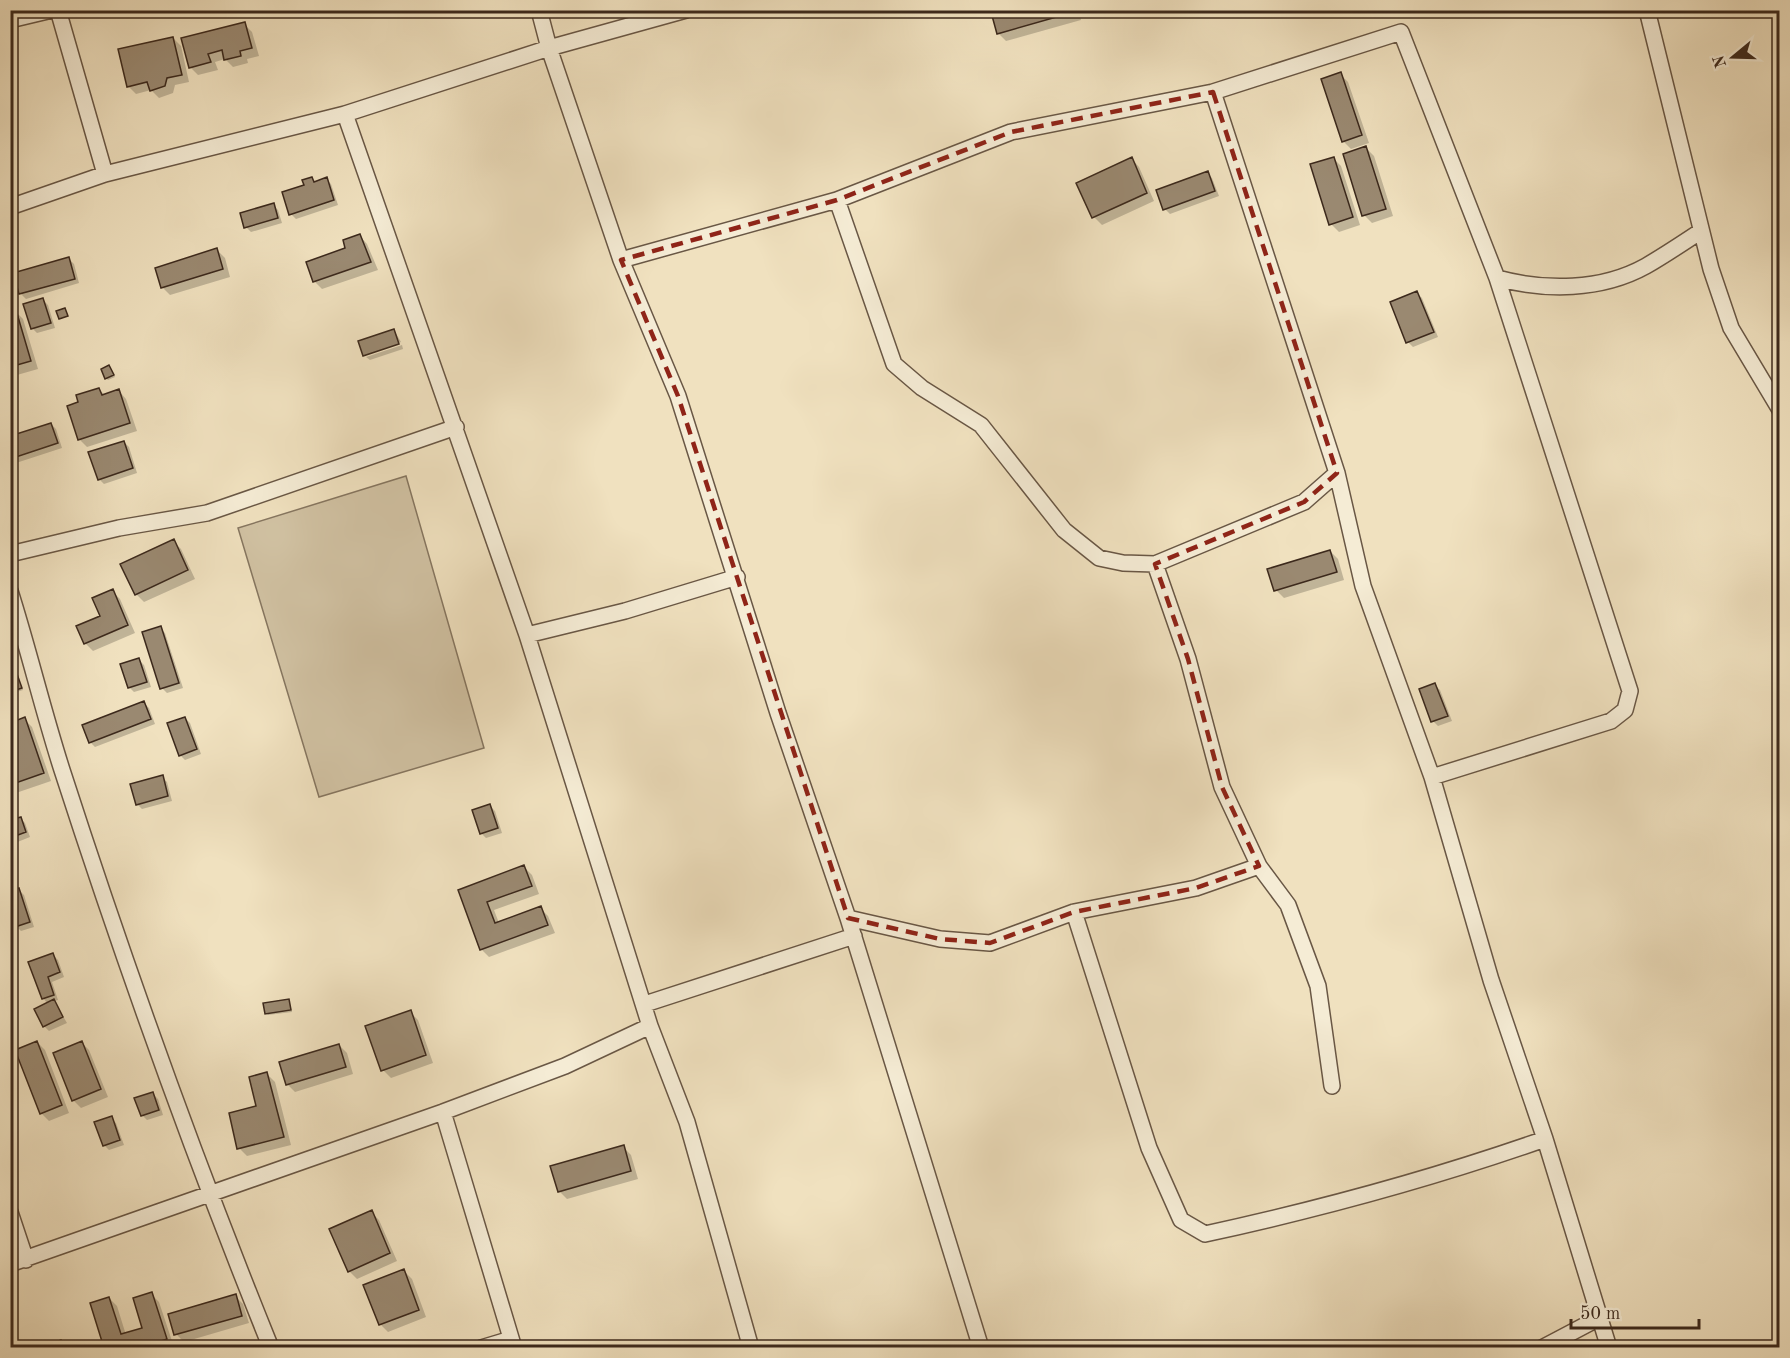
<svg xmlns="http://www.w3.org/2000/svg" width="1790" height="1358" viewBox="0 0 1790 1358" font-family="'Old Standard TT',serif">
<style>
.green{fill:#d1c2a3;stroke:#867660;stroke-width:1.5}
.shadow{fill:#0003}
.building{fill:#9a8971;stroke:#3c291c;stroke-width:1.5}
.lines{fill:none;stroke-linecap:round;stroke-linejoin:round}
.minor-casing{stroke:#695745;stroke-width:18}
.minor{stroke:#f5ecd5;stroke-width:15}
.marked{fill:none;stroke:#8f2418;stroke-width:4.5;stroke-dasharray:12 8;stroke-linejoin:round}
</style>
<rect width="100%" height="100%" fill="#f0e1bf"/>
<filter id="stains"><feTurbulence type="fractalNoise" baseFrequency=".00333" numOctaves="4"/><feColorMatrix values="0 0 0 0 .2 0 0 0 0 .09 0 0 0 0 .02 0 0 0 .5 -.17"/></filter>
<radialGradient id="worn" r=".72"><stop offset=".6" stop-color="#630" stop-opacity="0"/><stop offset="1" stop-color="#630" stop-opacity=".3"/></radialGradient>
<!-- green -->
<path class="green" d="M406,476L484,748L319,797L238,528Z"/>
<!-- shadow -->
<path class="shadow" d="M1003,10H1078L1081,20L1006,41L998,33Z
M244,24L252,32L259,56L247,59L248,63L233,67L225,59L215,62L218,70L198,75L190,67Z
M173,38L181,46L189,82L175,85L173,93L159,98L151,90L136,94L128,86Z
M1340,74L1348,82L1369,143L1351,149L1343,141Z
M1366,148L1374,156L1393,216L1372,223L1364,215Z
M1333,158L1341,166L1360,225L1339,232L1331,224Z
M1132,159L1139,167L1154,201L1102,225L1094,217Z
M1207,173L1212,178L1219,196L1170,214L1165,209Z
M312,179L316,182L326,179L331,184L338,205L296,219L291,214Z
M273,205L278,210L282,223L251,232L246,227Z
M360,236L367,244L378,270L322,289L314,281Z
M217,250L225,258L230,277L170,295L162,287Z
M69,259L74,264L79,283L26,299L21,294L15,274Z
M10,289L16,305L10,307Z
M1417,293L1422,298L1438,337L1413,347L1408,342Z
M43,300L48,305L55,328L37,333L32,328Z
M15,311L23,319L38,369L10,377V313Z
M394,330L401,342L364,355L360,342Z
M402,345L403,349L370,360L366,357Z
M109,367L115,377L108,380L106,378Z
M99,390L105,395L119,391L126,399L137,431L87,447L79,439Z
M51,424L56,429L62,448L16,463L11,458Z
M124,442L129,447L137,473L104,484L99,479Z
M173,541L181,549L195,579L144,602L136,594Z
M1330,551L1338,559L1344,580L1284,598L1276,590Z
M112,591L120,599L135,633L93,651L85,643Z
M160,628L165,633L183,688L167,693L162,688Z
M139,660L144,665L151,687L134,692L129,687Z
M10,678H18L23,690L10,694Z
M1435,685L1440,690L1452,721L1438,726L1433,721Z
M144,703L149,708L155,724L95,747L90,742Z
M185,718L190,723L201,754L185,760L180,755Z
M24,719L32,727L51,781L13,794L10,768Z
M162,777L167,782L172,801L142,809L137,804Z
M490,806L495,811L502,833L486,838L481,833Z
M20,818L25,823L30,837L10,845V822Z
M524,867L532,875L539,894L494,910L499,923L540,908L548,916L555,933L489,957L481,949L460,891Z
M19,890L24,895L34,927L21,931L16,926Z
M53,955L58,960L64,977L52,982L58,1000L54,1001L67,1023L49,1031L44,1026L48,1004L43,998Z
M289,1000L292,1012L268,1015L266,1013Z
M410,1012L418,1020L433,1063L391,1078L383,1070Z
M37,1042L45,1050L69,1113L49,1121L41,1113Z
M81,1042L89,1050L108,1097L81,1108L73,1100Z
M339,1045L347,1053L353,1074L295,1092L287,1084Z
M267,1074L275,1082L291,1145L247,1156L239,1148L258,1107Z
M153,1094L158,1099L163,1115L147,1120L142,1115Z
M111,1118L116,1123L124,1145L109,1150L104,1145Z
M623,1147L631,1155L638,1179L567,1199L559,1191Z
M371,1212L379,1220L397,1261L357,1279L349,1271Z
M404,1271L412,1279L426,1317L388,1332L380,1324Z
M151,1294L159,1302L174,1347L106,1348L109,1298L117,1306L126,1335L144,1329Z
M235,1296L243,1304L249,1323L184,1342L176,1334Z"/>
<!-- building -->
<path class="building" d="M997,10H1073L1074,12L997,34L991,12Z
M245,22L252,48L240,51L241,56L224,60L222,50L208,54L211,62L189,68L181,38Z
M173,37L182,75L167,78L165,86L150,91L147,82L127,87L118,49Z
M1341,72L1362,135L1342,142L1321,79Z
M1366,146L1386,209L1362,216L1343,154Z
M1132,157L1147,193L1092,218L1076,183Z
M1334,157L1353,217L1329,225L1310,164Z
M1208,171L1215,191L1163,210L1156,190Z
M312,177L314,182L327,177L334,200L289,215L282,192L304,185L302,180Z
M274,203L278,218L244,228L240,213Z
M360,234L371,262L313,282L306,262L345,248L343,240Z
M217,248L223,269L161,288L155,268Z
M69,257L75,279L19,294L13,273Z
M1417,291L1434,332L1406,343L1390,302Z
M43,298L51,323L31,329L23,304Z
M65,308L68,316L59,319L56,311Z
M16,310L31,361L10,367V311Z
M394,329L399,344L363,356L358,341Z
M109,365L114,375L105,379L101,369Z
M99,388L102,395L119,389L130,423L78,440L67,406L78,402L76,395Z
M51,423L58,443L10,459V436Z
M124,441L133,468L98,480L88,452Z
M174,539L188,570L135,595L120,564Z
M1330,550L1337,572L1274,591L1267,569Z
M113,589L128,625L84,644L76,626L100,616L92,598Z
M161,626L179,683L160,689L142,632Z
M139,658L147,682L128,688L120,664Z
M17,674L22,688L10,692V676Z
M1435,683L1448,716L1431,722L1419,689Z
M144,701L151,719L89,743L82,725Z
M25,717L44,773L10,785V723Z
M185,717L197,749L179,756L167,723Z
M163,775L168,796L136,805L130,784Z
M490,804L498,828L480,834L472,810Z
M21,817L26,832L10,838V820Z
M524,865L532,886L487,902L495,923L541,906L548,925L480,950L458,890Z
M19,888L30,922L15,927L10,912V891Z
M53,953L60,972L48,977L54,995L42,999L28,962Z
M54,999L63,1017L43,1027L34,1009Z
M289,999L291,1010L265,1014L263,1003Z
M411,1010L426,1055L381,1071L365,1026Z
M37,1041L62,1105L40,1114L15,1050Z
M82,1041L101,1089L72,1101L53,1053Z
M339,1044L346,1067L286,1085L279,1062Z
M267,1072L284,1137L237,1149L229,1113L256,1106L249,1077Z
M153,1092L159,1110L141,1116L134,1098Z
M112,1116L120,1140L103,1146L94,1122Z
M624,1145L631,1171L558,1192L550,1166Z
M372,1210L390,1253L348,1272L329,1229Z
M404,1269L419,1310L379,1325L363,1285Z
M152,1292L167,1339L141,1348H104L90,1303L109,1297L121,1334L142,1328L133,1298Z
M236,1294L242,1316L174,1335L168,1314Z
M61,1340L64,1348H40Z"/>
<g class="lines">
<!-- minor casing -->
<g class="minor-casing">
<path id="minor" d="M58,10L105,174
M539,10L549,48L621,260L678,396L778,713L848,918L981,1348
M1647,10L1711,269L1731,328L1780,410
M10,20L52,10
M1213,92L1337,473L1363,586L1432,777L1491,980L1545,1139L1609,1348
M345,114L549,48L686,10
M837,200L894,364L922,388L981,425L1064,530L1099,558L1123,563L1155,564L1304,502L1337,473
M10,207L105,174L345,114L527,635L650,1026L687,1122L751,1348
M621,260L837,200L1011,132L1213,92L1401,32L1497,278L1630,691L1625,710L1611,721L1432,777
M1497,278C1545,291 1601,291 1646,266C1665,255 1683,243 1701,231
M10,554L119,528L207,513L456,427
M1155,564L1188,659L1222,787L1259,866L1288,905L1318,986L1332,1086
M10,591C29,651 43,711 62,770C125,965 194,1158 271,1348
M527,635L625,611L737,577
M1074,912L1149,1148L1181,1220L1205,1234C1320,1209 1434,1178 1545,1139
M848,918L940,939L990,943L1074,912L1196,888L1259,866
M645,1004L854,936
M443,1112L514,1348
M10,1212L26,1260
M10,1264L443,1112L565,1066L650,1026
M481,1348L511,1339
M1542,1348L1599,1318"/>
</g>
<!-- minor -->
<use href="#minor" class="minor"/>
</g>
<!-- marked area -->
<path class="marked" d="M1213,92L1337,473L1304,502L1155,564L1188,659L1222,787L1259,866L1196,888L1074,912L990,943L940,939L848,918L678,396L621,260L837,200L1011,132Z"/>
<!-- margin -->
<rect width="1790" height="1358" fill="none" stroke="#f0e1bf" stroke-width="36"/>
<rect x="12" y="12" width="1766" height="1334" fill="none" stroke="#3c291c" stroke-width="3"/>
<rect x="18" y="18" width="1754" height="1322" fill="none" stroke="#3c291c" stroke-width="1.5"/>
<!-- north arrow -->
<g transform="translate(1733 57) rotate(251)" stroke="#f5ecd5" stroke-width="4.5" paint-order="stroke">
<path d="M0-4.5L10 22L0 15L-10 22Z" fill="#3c291c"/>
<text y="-9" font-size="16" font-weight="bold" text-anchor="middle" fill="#3c291c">N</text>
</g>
<!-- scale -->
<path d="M1571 1319v9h128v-9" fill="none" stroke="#3c291c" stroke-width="3"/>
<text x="1580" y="1319" font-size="18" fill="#3c291c" stroke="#f5ecd5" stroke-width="4.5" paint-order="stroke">50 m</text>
<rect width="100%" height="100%" filter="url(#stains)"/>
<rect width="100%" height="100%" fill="url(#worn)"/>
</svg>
